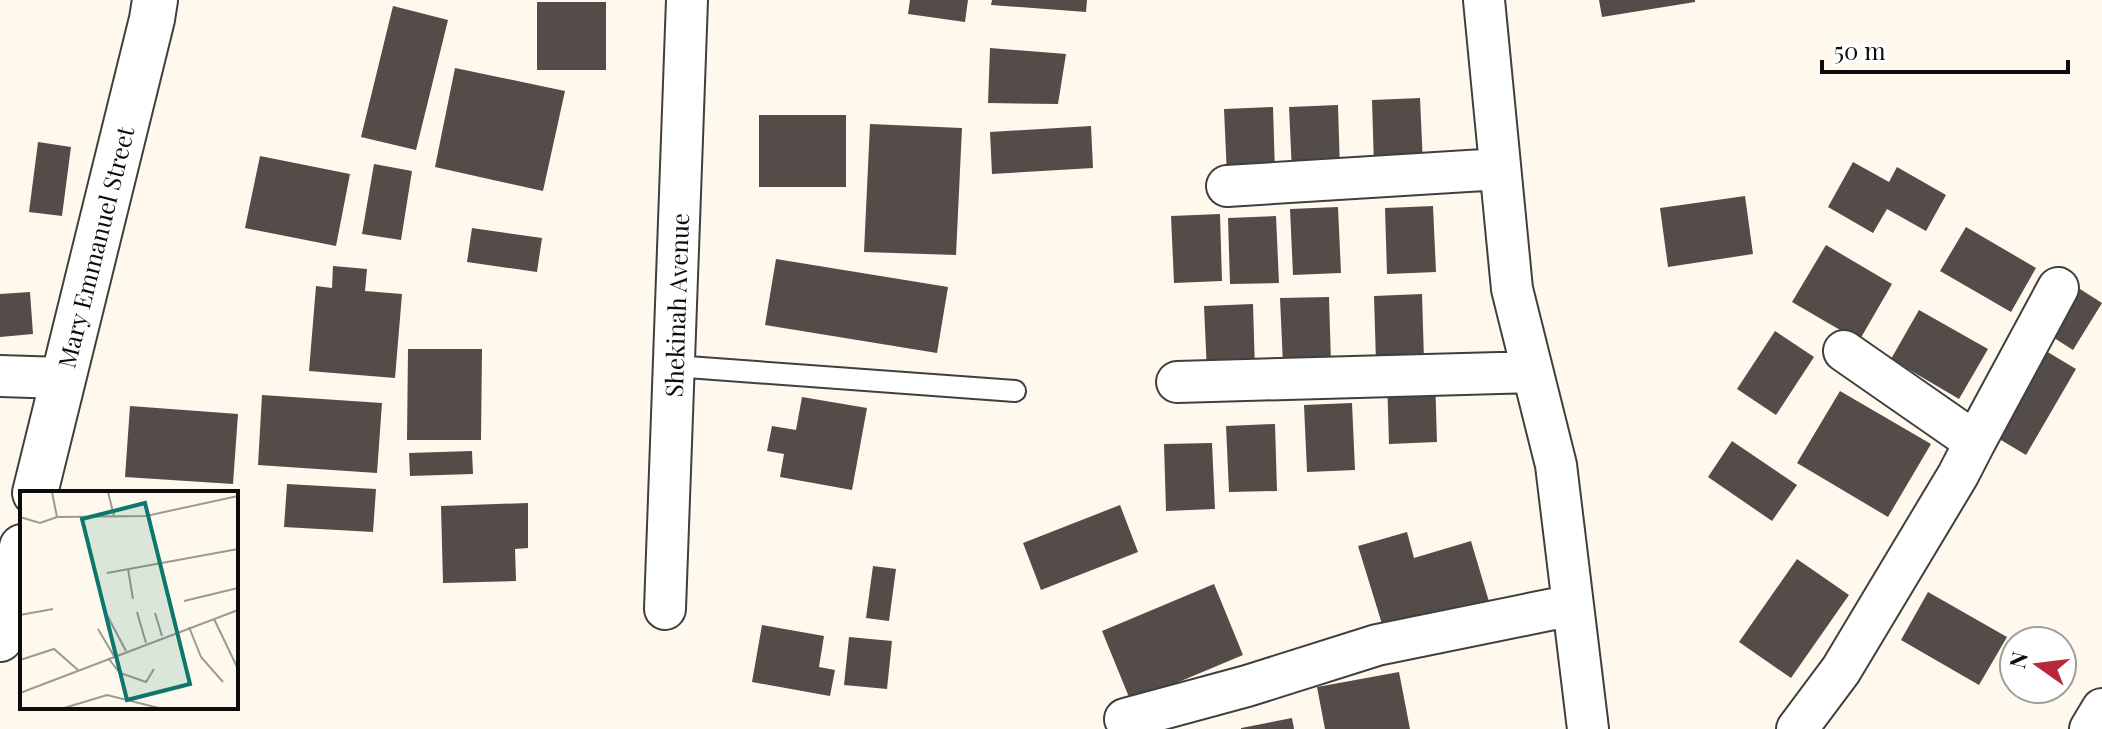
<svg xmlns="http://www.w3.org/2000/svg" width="2102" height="729" viewBox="0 0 2102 729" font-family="'Playfair Display',serif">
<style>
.building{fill:#544c49}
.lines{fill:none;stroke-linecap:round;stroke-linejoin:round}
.service-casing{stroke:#3f3f3f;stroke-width:24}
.minor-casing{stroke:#3f3f3f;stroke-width:44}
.tertiary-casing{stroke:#3f3f3f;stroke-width:48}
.service{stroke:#fff;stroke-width:20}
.minor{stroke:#fff;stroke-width:40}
.tertiary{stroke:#fff;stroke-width:44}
.labels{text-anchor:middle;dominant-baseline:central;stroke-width:8;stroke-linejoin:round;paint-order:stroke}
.street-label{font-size:24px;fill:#0c0c0c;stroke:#fff}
.inset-road{fill:none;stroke:#9d9a92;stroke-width:2}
.view{fill:#0f766e;fill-opacity:0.15;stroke:#0f766e;stroke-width:4}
.inset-edge{fill:none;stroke:#0c0c0c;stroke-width:4}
</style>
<rect width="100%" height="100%" fill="#fef9ec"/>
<!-- building -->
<path class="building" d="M910,0H968L965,22L908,14Z
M992,0H1087L1086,12L991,5Z
M1599,0H1695V2L1602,17Z
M537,2H606V70H537Z
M393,6L448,20L416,150L361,137Z
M990,48L1066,54L1058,104L988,103Z
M455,68L565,91L543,191L435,167Z
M1420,98L1423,165L1374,167L1372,100Z
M1338,105L1340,171L1292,173L1289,107Z
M1273,107L1275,174L1227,176L1224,109Z
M759,115H846V187H759Z
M870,124L962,128L956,255L864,252Z
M1091,126L1093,168L992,174L990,132Z
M38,142L71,147L62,216L29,212Z
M260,156L350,174L336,246L245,228Z
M1853,162L1889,182L1897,167L1946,195L1926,231L1887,209L1873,233L1828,207Z
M374,164L412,171L401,240L362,234Z
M1745,196L1753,254L1668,267L1660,208Z
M1433,206L1436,272L1387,274L1385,208Z
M1338,207L1341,273L1293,275L1290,209Z
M1220,214L1222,281L1174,283L1171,216Z
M1276,216L1279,283L1230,284L1228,218Z
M1966,227L2036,268L2011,312L1940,271Z
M472,228L542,238L537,272L467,262Z
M1826,245L1892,284L1859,341L1792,302Z
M776,259L948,287L937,353L765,325Z
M333,266L367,269L365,291L402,294L395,378L309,371L316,286L332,288Z
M2080,289L2102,303L2073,350L2051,336Z
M30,292L33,334L0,337V294Z
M1422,294L1424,360L1376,362L1374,296Z
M1329,297L1331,363L1283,365L1280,298Z
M1253,304L1255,371L1207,373L1204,306Z
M1919,310L1988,349L1959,399L1891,359Z
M1775,331L1814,357L1776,415L1737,389Z
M408,349H482L481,440H407Z
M2046,351L2076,369L2026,455L1996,437Z
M1435,375L1437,442L1389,444L1387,377Z
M1840,391L1931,444L1888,517L1797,463Z
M262,395L382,403L377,473L258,465Z
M802,397L867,408L852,490L780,477L784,454L767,451L772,426L796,430Z
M1352,403L1355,470L1307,472L1304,405Z
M130,406L238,414L233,484L125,477Z
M1275,424L1277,491L1229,492L1226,426Z
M1732,441L1797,485L1772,521L1708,477Z
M1212,443L1215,509L1166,511L1164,444Z
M472,451L473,474L410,476L409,453Z
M287,484L376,489L373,532L284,527Z
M528,503V548L515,549L516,581L443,583L441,506Z
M1120,505L1138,552L1041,590L1023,543Z
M1407,532L1414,558L1471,541L1490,605L1386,637L1358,546Z
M1797,559L1849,595L1791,678L1739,642Z
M873,566L896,569L889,621L866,618Z
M1214,584L1243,655L1131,702L1102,631Z
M1928,592L2007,637L1979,685L1901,640Z
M762,625L824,636L819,667L835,670L830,696L752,682Z
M849,637L892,641L887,689L844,685Z
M1399,672L1410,729H1325L1317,687Z
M1292,718L1294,729H1241V728Z"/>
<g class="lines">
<!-- service casing -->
<g class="service-casing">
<path id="service" d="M674,366L1015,391"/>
</g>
<!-- minor casing -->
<g class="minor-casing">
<path id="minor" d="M1484,0L1512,289L1556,465L1588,729
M1227,186L1500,169
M0,376L62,378
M1177,382L1532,372
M1975,442L2058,288
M665,609L687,0
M1125,719L1247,686L1377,645L1573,605
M1797,729L1841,670L1958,475L1975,442L1844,351
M2090,729L2102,709"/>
</g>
<!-- tertiary casing -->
<g class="tertiary-casing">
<path id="tertiary" d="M35,493L152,19L155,0
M0,639L22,547"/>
</g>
<!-- service -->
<use href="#service" class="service"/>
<!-- minor -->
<use href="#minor" class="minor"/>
<!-- tertiary -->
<use href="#tertiary" class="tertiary"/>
</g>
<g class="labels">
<!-- street labels -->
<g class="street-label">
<text transform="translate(95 247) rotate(-76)">Mary Emmanuel Street</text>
<text transform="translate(676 305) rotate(-88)">Shekinah Avenue</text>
</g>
</g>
<!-- overview -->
<g transform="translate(20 491)">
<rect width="218" height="218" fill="#fef9ec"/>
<path class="inset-road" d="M32,1L37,26M88,1L94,25M0,26L20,32L37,26L126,25L218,5M108,78L113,108M87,82L218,58M164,110L218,97M117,121L126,152M135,122L142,145M0,124L33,118M87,124L106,160M194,128L218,178M169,136L181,166L203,191M78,138L94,165M88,167L100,182L126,191L134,178M0,169L34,158L58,179M0,202L218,119M44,217L87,204L139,217"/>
<path class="view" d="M125,12L170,193L107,209L62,28Z"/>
<rect width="218" height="218" class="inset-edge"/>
</g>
<!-- north arrow -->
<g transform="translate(2038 665) rotate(284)"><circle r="38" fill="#ffffff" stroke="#9e9e9e" stroke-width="2"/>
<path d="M0-6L14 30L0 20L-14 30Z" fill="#b7293a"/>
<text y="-12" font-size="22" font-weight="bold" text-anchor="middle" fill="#0c0c0c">N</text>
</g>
<!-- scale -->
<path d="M1822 60v12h246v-12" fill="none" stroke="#0c0c0c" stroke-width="4"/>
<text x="1834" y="60" font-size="24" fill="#0c0c0c" stroke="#ffffff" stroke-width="6" paint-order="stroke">50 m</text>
</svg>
